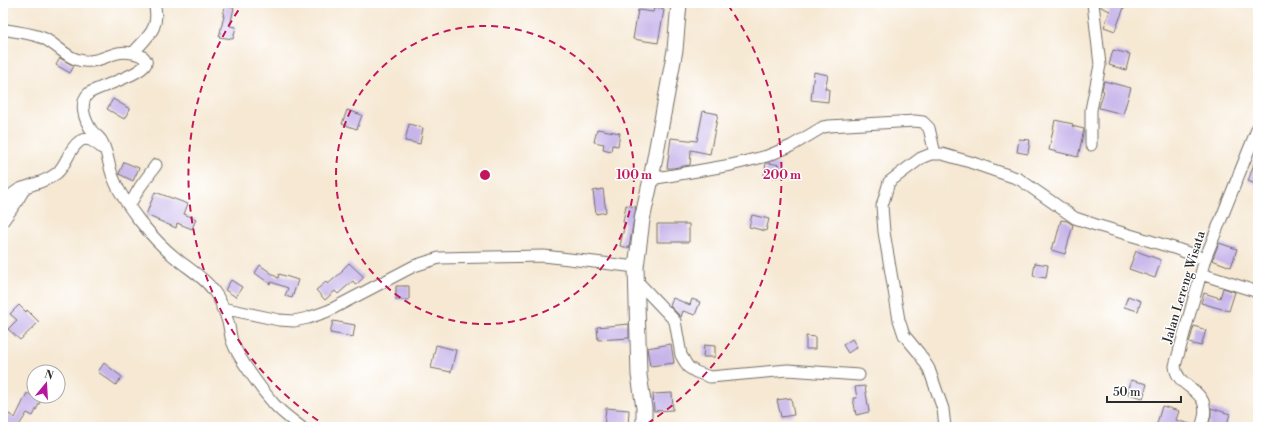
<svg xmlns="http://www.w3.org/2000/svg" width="1261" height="430" viewBox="0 0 1261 430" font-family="'Libre Bodoni',serif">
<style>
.building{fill:#c7b5ea}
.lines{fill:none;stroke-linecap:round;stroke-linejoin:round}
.street-casing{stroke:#726d66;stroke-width:13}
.secondary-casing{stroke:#726d66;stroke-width:17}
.street{stroke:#fff;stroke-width:11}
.secondary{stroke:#fff;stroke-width:15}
.ring{fill:none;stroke:#c2185b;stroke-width:2;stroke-dasharray:7 5}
.labels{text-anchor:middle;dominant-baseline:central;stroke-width:3;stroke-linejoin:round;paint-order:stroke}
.street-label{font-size:13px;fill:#2b2b2b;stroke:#fff}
.centre{fill:#c2185b;stroke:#fff;stroke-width:2}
.ring-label{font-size:12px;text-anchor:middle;font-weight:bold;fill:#c2185b;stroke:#fff;stroke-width:3;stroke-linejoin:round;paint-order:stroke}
</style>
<rect width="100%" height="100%" fill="#fff"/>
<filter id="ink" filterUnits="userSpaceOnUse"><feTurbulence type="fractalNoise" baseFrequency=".025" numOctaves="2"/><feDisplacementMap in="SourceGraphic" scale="8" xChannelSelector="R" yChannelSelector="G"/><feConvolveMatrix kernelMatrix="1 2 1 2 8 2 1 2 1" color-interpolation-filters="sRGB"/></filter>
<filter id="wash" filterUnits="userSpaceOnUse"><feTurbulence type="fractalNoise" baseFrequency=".012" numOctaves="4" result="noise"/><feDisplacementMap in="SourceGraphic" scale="16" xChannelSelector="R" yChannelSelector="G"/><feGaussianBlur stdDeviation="0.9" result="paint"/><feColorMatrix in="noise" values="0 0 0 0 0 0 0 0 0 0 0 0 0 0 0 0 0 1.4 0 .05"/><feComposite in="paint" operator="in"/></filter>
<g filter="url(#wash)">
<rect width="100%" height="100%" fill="#f6e8d3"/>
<g id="blocks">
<!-- building -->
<path class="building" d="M1100,3H1119L1125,5L1115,31L1104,27L1110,11L1101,7Z
M225,6L234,8L230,26L236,27L233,39L219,37L224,16H223Z
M654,8L664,10L658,43L633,39L638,10L653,12Z
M1113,50L1130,54L1126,70L1109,65Z
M60,58L74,66L70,73L56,65Z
M814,72L828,75L825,89H829L828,102L811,100Z
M1104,81L1131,88L1123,114L1099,108L1104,91L1102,90Z
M113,99L130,109L124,119L107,109Z
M347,110L362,115L357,129L342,124Z
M703,111L718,114L710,154L691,150L690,165L673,168H667L671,138L697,141Z
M1055,120L1073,124L1072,126L1084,129L1078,157L1049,150Z
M409,124L423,128L420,144L405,141Z
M597,129L620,133L618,146L612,145L611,151L603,149L604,144L594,142Z
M1019,139L1030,140L1028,154L1017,152Z
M1257,155H1258V185L1248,181Z
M124,162L139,168L133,181L119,174Z
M766,163H769L780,165L777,178L764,175Z
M603,189L606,212L596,214L593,191Z
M155,192L188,204L184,214L196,219L192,229L177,223L176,228L146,215Z
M626,205L636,207L629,248L620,246L625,223L623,222Z
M752,215L769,219L766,231L749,227Z
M1061,220L1067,221L1073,225L1065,254L1051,250L1053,243H1055Z
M657,224H689V242H657Z
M1219,243L1237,249L1231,267L1212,260Z
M1136,251L1161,260L1155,278L1129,269Z
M349,263L364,277L356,285L353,281L338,294L335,291L325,300L316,290L326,282L328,284L343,271L342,270Z
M1035,263L1048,265L1046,278L1033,276Z
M260,265L278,278L279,274L298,280L292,298L285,296L288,288L271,282L270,284L255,273Z
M231,280L242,287L236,297L225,290Z
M396,286H409V300H396Z
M1223,288L1235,292L1229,311L1201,303L1204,293L1220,298Z
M1128,296L1141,301L1138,311L1124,307Z
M673,298L690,305L692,299L700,302L695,315L683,311L681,317L670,306Z
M19,305L26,312L27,310L39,322L20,340L8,329L17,320L10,314Z
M333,321L355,325L353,337L330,333Z
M629,324V338L598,340L597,327Z
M1194,326L1206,330L1201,346L1189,343Z
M806,336L815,337V349H806Z
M852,339L857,347L848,353L843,345Z
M671,344L674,363L650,366L647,348Z
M436,345L456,350L451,372L431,368Z
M704,345L715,346V357H703Z
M104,363L122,377L116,385L98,372Z
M1131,380L1147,384L1143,398L1128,394Z
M865,386L869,412L856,415L853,398H857L855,387Z
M27,393L41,400L33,416L27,413L18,427H3V410L15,418Z
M672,393L673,410L654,411L653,394Z
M791,398L794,415L781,417L777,400Z
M1162,406L1179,411L1176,420L1193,425V427H1156Z
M606,408L629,410L628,427H604Z
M1211,408L1230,414L1226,427H1208L1211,416Z"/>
</g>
</g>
<g filter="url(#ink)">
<use href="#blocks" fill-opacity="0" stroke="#726d66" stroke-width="1"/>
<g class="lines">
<!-- street casing -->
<g class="street-casing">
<path id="street" d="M3,29C16,32 31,33 43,38C58,45 68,60 84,61C105,63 113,47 137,54C140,55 143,56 145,59C155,71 97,87 89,93C78,103 85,121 92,131C95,134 99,137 101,140C108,151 108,165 113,177C119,193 129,207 139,220C150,234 163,248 177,259C189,269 204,277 213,290C220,299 225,311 228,322C230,328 230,335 232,341C238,358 262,390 274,404C282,413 292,420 301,427
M133,53C148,36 161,28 154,3
M1091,145V110L1100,65L1093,3
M651,179L731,165L767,156L791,146L823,127L829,126L915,121L923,122L929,128L935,154
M3,202C8,198 14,192 20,189C33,184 46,182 57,173C67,164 69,148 80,141C88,136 96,143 102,148
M129,206L140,187L156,165
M3,221L16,203L25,188
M1201,274L1258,292
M637,281L675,321L681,355L688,367L696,372L710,377L788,370L859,375
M222,308L279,320L294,321L308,318L328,311L414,266L439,258L544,256L636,267
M945,427L943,409L929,369L919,353L904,335L899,320L884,232L882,206L889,182L921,158L931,154H942L970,162L1019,179L1075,218L1096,225L1174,248L1205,259
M1201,427C1217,387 1177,392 1175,366L1205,259L1258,127"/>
</g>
<!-- secondary casing -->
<g class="secondary-casing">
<path id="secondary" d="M644,427V408L639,375L636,267L642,220L651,179L675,50L679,3"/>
</g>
<!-- street -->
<use href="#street" class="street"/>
<!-- secondary -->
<use href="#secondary" class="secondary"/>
</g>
</g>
<!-- distance rings -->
<g class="ring">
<circle cx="485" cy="175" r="149"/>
<path d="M328 427A297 297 0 0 1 242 5M728 5A297 297 0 0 1 642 427"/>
</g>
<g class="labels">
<!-- street labels -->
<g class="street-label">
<text transform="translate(1184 287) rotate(-73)">Jalan Lereng Wisata</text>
</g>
</g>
<circle cx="485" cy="175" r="6" class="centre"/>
<g class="ring-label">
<text x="634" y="179">100 m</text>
<text x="782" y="179">200 m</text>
</g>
<!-- margin -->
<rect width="1261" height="430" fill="none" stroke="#fff" stroke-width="16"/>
<!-- north arrow -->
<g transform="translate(46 384) rotate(18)"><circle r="19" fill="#ffffff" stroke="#aaaaaa"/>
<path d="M0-3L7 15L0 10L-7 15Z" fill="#b5179e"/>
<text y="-6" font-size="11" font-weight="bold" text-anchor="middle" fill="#2b2b2b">N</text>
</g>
<!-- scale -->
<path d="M1107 396v6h74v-6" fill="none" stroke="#2b2b2b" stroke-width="2"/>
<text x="1113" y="396" font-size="12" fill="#2b2b2b" stroke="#ffffff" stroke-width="3" paint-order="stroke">50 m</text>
</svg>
